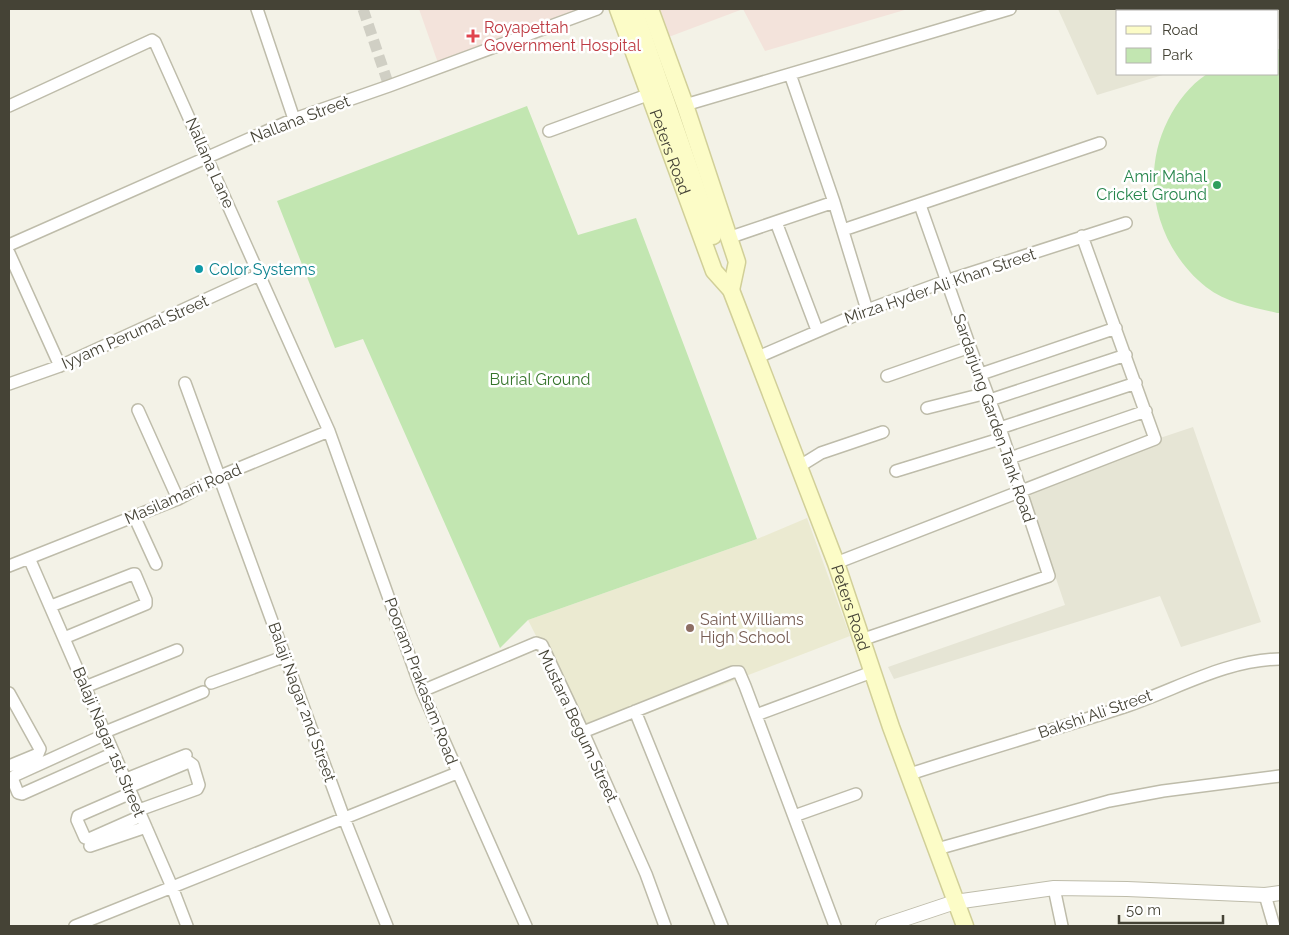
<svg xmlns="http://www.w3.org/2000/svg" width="1289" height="935" viewBox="0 0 1289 935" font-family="Raleway,sans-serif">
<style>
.residential{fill:#e6e5d5}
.education{fill:#ebead1}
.medical{fill:#f3e3db}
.green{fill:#c2e6b1}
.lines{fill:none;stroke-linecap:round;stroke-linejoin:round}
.minor-tunnel{stroke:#d0cfc4;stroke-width:11;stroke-dasharray:11 5.5;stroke-linecap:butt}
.minor-casing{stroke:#bebcaa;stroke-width:14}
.tertiary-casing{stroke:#bebcaa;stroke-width:16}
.secondary-casing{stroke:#d1cf98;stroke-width:19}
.minor{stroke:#fff;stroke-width:11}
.tertiary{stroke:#fff;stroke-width:14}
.secondary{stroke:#fcfcc7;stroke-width:16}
.health-dot{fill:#e0444e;stroke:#fff;stroke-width:2}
.leisure-dot{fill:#2e9e5b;stroke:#fff;stroke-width:2}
.culture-dot{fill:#0f9aa8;stroke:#fff;stroke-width:2}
.education-dot{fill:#8d6e63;stroke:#fff;stroke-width:2}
.labels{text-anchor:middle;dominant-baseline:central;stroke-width:5;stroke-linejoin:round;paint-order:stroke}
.health-label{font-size:16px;fill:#be3a42;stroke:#fff;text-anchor:start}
.street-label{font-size:16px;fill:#454336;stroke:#fff}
.leisure-label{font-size:16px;fill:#27864d;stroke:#fff;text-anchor:end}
.culture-label{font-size:16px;fill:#0d838f;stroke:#fff;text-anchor:start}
.park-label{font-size:16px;fill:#36752b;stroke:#fff}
.education-label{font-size:16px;fill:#785e54;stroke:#fff;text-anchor:start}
</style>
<rect width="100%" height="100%" fill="#f3f2e7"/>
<!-- residential -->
<path class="residential" d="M1058,9H1280V38L1278,39V11H1118V74H1166L1097,95Z
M1193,427L1261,622L1181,647L1160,596L894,679L888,667L1065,605L1027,493L1160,438Z"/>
<!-- education -->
<path class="education" d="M807,518L850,636L587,737L528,620L757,539Z"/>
<!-- medical -->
<path class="medical" d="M419,9H598L438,63Z
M656,9H908L765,51L743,9L666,38Z"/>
<!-- green -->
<path class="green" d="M1278,49H1280V313H1277C1252,307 1227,303 1206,287C1156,247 1139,177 1168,120C1177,102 1190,85 1207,74H1278Z
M527,106L578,235L636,218L757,539L528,620L500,648L363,339L335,348L277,201Z"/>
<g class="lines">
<!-- minor-tunnel -->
<path class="minor-tunnel" d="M363,9L389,86"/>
<!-- minor casing -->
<g class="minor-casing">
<path id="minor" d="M257,9L294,119
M790,74L834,202L867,310
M685,105L1010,9
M9,106L152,40L155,42L329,431L422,691L526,926
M549,131L650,94
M776,222L817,330
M843,230L1100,143
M728,238L834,202
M9,245L294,119L389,86L597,9
M9,253L60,366
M758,357L867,310L946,281L1126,223
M981,374L1116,328
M887,376L970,347
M185,383L344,818L387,926
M9,384L60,366L259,275
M990,400L1126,355
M927,408L987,393
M138,410L178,499
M1000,428L1136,383
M1010,458L1146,411
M800,466L821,453L883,432
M896,471L1003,438
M134,516L156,564
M29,558L172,887L187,926
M836,563L1155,439L1082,236
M9,566L178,499L220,476L329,431
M51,606L133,574H135L146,600V604L64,638
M861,640L1049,576L1000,428L970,347L920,205
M211,683L286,656
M85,687L177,650
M422,691L536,643L542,645L583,732L646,874L665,926
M9,693L40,749L38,754L9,766
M635,711L722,926
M756,715L872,672
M105,732L203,692
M583,732L733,672H739L745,686L835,926
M106,734L16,775L12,778L18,793L22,794L114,753
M910,774C981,751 1053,730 1124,707C1176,690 1224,660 1280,659
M126,779L186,755
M129,787L189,762L193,765L199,785L197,789L139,810
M131,793L78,816L77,820L85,838L89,839L141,816
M794,816L856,794
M90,846L146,827
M937,849L1109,801L1163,791L1280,776
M1054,888L1062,926
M1265,895L1274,926
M75,926L457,773"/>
</g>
<!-- tertiary casing -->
<g class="tertiary-casing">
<path id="tertiary" d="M883,926L955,902L1054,888L1127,889L1265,895L1280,893"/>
</g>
<!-- secondary casing -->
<g class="secondary-casing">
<g id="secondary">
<path id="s1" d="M618,9L714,271L731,290L836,563L891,727L965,926"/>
<path d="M634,9L713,236"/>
<path d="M650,9L685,105L737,262L731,290"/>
</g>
</g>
<!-- minor -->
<use href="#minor" class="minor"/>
<!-- tertiary -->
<use href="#tertiary" class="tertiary"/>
<!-- secondary -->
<use href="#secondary" class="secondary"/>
</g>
<!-- markers -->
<path class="health-dot" d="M470.5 28.5h5v5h5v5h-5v5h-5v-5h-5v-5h5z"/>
<circle class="leisure-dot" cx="1217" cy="185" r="5"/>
<circle class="culture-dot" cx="199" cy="269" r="5"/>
<circle class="education-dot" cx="690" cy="628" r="5"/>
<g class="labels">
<!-- health labels -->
<g class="health-label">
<text x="484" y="27">Royapettah<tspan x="484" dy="18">Government Hospital</tspan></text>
</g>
<!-- street labels -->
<g class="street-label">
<text transform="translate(300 119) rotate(-21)">Nallana Street</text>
<text stroke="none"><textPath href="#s1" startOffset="152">Peters Road</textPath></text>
<text transform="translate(210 163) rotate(66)">Nallana Lane</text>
<text transform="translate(940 286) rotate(-19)">Mirza Hyder Ali Khan Street</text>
<text transform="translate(135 332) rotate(-24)">Iyyam Perumal Street</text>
<text transform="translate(994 418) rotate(71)">Sardarjung Garden Tank Road</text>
<text transform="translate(183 494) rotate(-24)">Masilamani Road</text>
<text stroke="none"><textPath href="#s1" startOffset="644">Peters Road</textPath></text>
<text transform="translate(421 681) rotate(69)">Pooram Prakasam Road</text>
<text transform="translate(302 702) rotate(70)">Balaji Nagar 2nd Street</text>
<text transform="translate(1095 714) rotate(-19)">Bakshi Ali Street</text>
<text transform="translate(578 726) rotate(65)">Mustara Begum Street</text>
<text transform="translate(109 742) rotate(67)">Balaji Nagar 1st Street</text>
</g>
<!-- leisure labels -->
<g class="leisure-label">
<text x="1207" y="176">Amir Mahal<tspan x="1207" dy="18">Cricket Ground</tspan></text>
</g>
<!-- culture labels -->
<g class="culture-label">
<text x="209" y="269">Color Systems</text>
</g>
<!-- park labels -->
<g class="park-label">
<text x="540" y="379">Burial Ground</text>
</g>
<!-- education labels -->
<g class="education-label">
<text x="700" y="619">Saint Williams<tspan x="700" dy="18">High School</tspan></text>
</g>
</g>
<!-- border -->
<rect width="1289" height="935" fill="none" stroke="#454336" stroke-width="20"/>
<!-- legend -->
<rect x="1116" y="10" width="162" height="65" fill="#ffffff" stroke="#b5b4af"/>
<rect x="1126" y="26" width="25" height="8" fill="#fcfcc7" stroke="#b5b4af"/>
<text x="1162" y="35" font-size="15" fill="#454336">Road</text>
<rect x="1126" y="48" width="25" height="15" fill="#c2e6b1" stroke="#b5b4af"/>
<text x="1162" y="60" font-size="15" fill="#454336">Park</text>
<!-- scale -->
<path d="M1119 915v8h104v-8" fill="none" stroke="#454336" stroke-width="2.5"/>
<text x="1126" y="915" font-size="15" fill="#454336" stroke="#ffffff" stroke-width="4" paint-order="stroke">50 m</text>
</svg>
